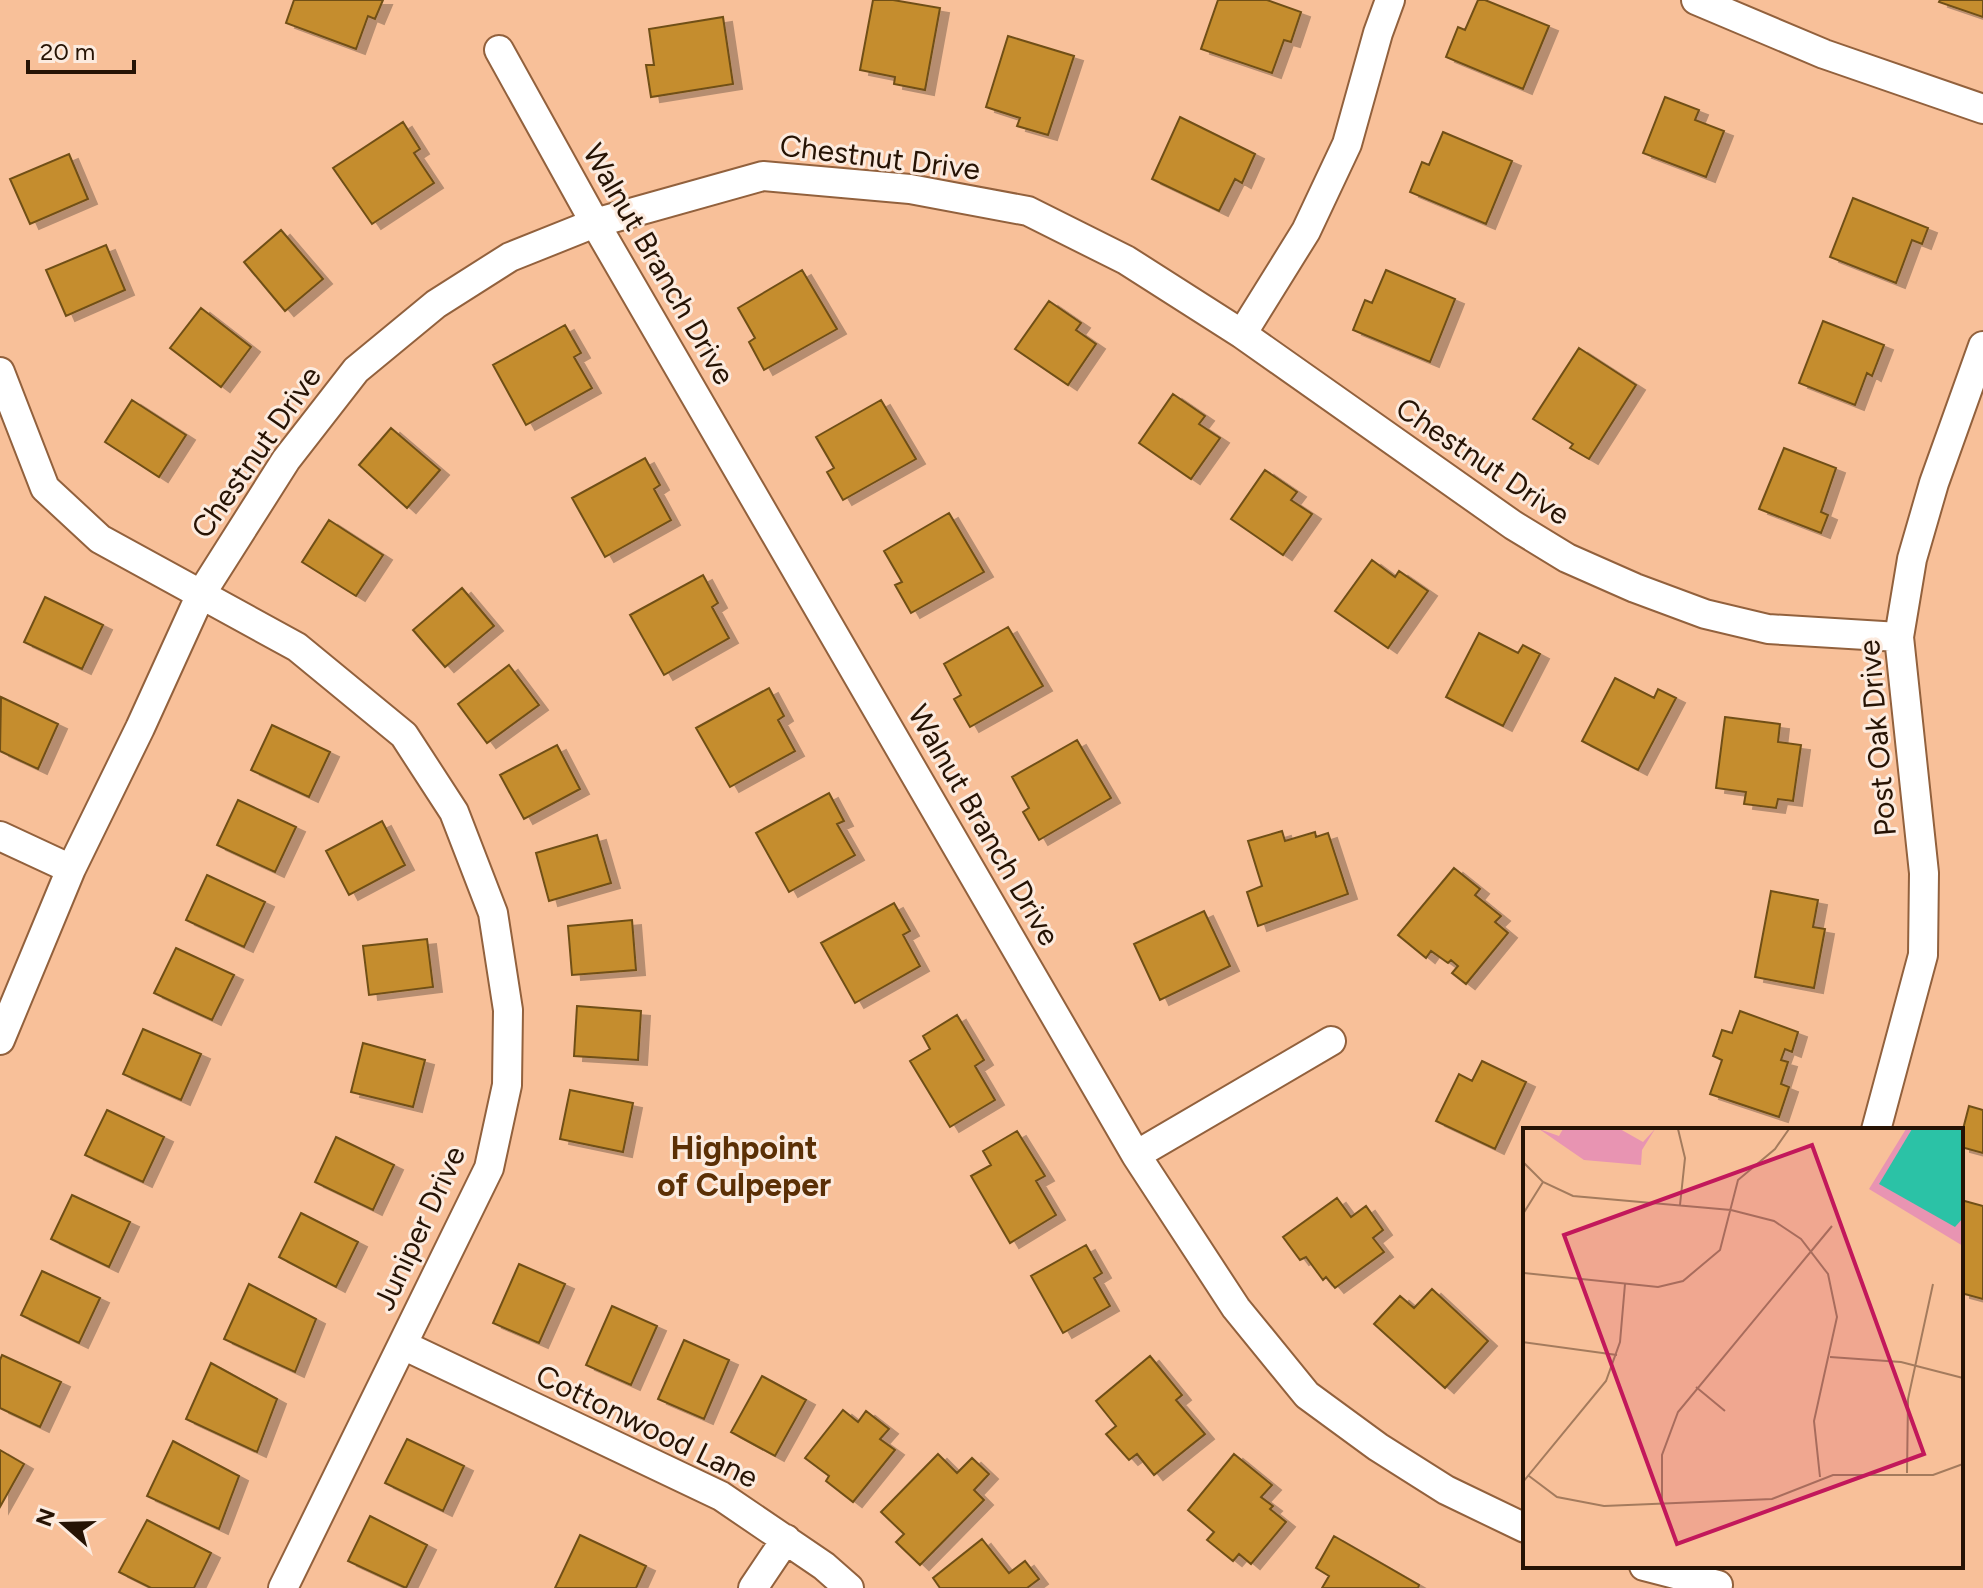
<svg xmlns="http://www.w3.org/2000/svg" width="1983" height="1588" viewBox="0 0 1983 1588" font-family="Figtree,sans-serif">
<style>
.building{fill:#c58d2d;stroke:#704f18;stroke-width:2;filter:url(#shadow)}
.lines{fill:none;stroke-linecap:round;stroke-linejoin:round}
.street-casing{stroke:#92613d;stroke-width:32}
.street{stroke:#fff;stroke-width:28}
.labels{text-anchor:middle;dominant-baseline:central;stroke-width:6;stroke-linejoin:round;paint-order:stroke}
.street-label{font-size:30px;fill:#261304;stroke:#fcebdf}
.neighbourhood-label{font-size:32px;font-weight:bold;fill:#5b2f05;stroke:#fcebdf}
.inset-road{fill:none;stroke:#a47b5d;stroke-width:2}
.view{fill:#c2185b;fill-opacity:0.15;stroke:#c2185b;stroke-width:4}
.inset-edge{fill:none;stroke:#261304;stroke-width:4}
</style>
<defs>
<filter id="shadow"><feDropShadow dx="9" dy="5" stdDeviation="0" flood-color="#0004"/></filter>
</defs>
<rect width="100%" height="100%" fill="#f8c099"/>
<!-- building -->
<path class="building" d="M294,0H383L375,19L368,16L356,49L286,23Z
M873,0H893L940,8L925,90L894,84L895,77L860,70Z
M1218,0H1267L1301,12L1291,42L1284,40L1272,73L1201,49Z
M1478,0H1485L1549,26L1523,89L1446,57L1458,27L1465,30Z
M1940,0H1983V17L1939,2Z
M723,17L733,84L651,97L646,65H654L649,29Z
M1008,36L1074,56L1048,135L1017,126L1020,118L986,107Z
M1665,97L1699,110L1695,120L1724,131L1706,177L1643,153Z
M1180,117L1255,154L1242,183L1235,179L1219,211L1152,179Z
M403,122L420,149L414,153L434,183L372,224L333,168Z
M1443,132L1512,161L1486,224L1410,192L1422,162L1429,165Z
M69,154L88,199L30,224L10,179Z
M1853,198L1928,228L1922,244L1912,240L1896,283L1830,257Z
M281,230L323,279L285,311L244,262Z
M106,245L125,290L66,316L46,270Z
M802,270L837,329L764,370L749,342L755,338L738,308Z
M1386,270L1455,299L1430,362L1353,330L1365,300L1372,303Z
M1049,301L1081,323L1076,330L1096,344L1068,385L1015,349Z
M201,308L251,347L221,387L170,348Z
M1823,321L1884,345L1872,376L1867,373L1855,405L1799,383Z
M565,325L581,353L574,357L592,388L526,425L493,365Z
M1579,348L1636,385L1589,459L1570,448L1573,444L1533,419Z
M1173,394L1205,416L1199,424L1220,438L1191,479L1139,443Z
M132,400L186,435L159,477L105,442Z
M881,400L916,459L843,500L827,472L834,468L816,437Z
M391,428L440,470L407,508L359,465Z
M1784,448L1836,468L1821,512L1828,515L1821,533L1759,509Z
M645,458L660,485L654,489L671,520L605,557L572,498Z
M1265,470L1297,492L1291,500L1312,514L1283,555L1231,519Z
M949,513L984,572L911,613L895,585L902,582L884,551Z
M329,520L383,555L356,596L302,562Z
M1372,560L1395,577L1399,571L1428,591L1388,648L1335,611Z
M703,575L718,603L712,607L729,638L664,675L630,615Z
M462,588L494,626L445,667L413,630Z
M45,597L103,625L82,669L24,642Z
M1008,627L1043,686L970,727L954,699L961,695L944,664Z
M1479,633L1518,653L1523,645L1540,654L1503,726L1446,697Z
M509,665L539,705L487,743L458,704Z
M1615,678L1654,698L1658,689L1676,698L1638,770L1582,741Z
M769,688L784,716L778,720L795,751L730,787L696,728Z
M1,697L58,724L38,769L0,751Z
M1725,717L1780,724L1778,742L1801,745L1793,801L1778,799L1776,808L1744,804L1746,792L1716,788Z
M272,725L330,752L309,797L251,770Z
M1077,740L1111,798L1039,840L1023,812L1029,808L1012,777Z
M557,745L580,789L524,819L500,775Z
M829,793L844,821L837,824L855,855L789,892L756,833Z
M238,800L296,827L275,872L217,845Z
M382,821L405,865L349,895L326,851Z
M1282,831L1285,841L1315,832L1316,837L1328,833L1348,894L1258,926L1247,892L1262,886L1248,841Z
M597,835L611,883L549,901L536,853Z
M1454,868L1480,889L1475,895L1501,916L1495,922L1508,933L1466,984L1452,973L1458,966L1451,960L1448,963L1431,951L1426,958L1398,935Z
M207,875L265,902L244,947L186,920Z
M1771,891L1818,900L1813,927L1825,929L1814,988L1755,977Z
M894,903L910,931L903,935L920,966L855,1003L821,943Z
M1204,911L1230,966L1160,1000L1134,944Z
M632,920L636,970L572,975L568,926Z
M427,939L433,987L369,995L363,946Z
M176,948L234,975L212,1020L154,993Z
M577,1006L641,1011L638,1060L574,1056Z
M1740,1011L1798,1032L1792,1052L1785,1049L1781,1060L1788,1062L1781,1084L1789,1087L1779,1117L1710,1094L1722,1060L1713,1056L1722,1030L1732,1033Z
M957,1015L984,1060L975,1066L995,1100L950,1127L910,1061L930,1049L923,1036Z
M143,1029L201,1054L181,1100L123,1074Z
M363,1043L425,1060L413,1107L351,1092Z
M1482,1061L1526,1082L1495,1149L1436,1121L1459,1074L1472,1081Z
M570,1090L633,1103L623,1152L560,1139Z
M1969,1106L1983,1110V1153L1961,1147V1137Z
M107,1110L164,1137L143,1182L85,1155Z
M1017,1131L1045,1176L1036,1181L1056,1215L1010,1243L971,1176L991,1165L983,1151Z
M336,1137L394,1165L373,1210L315,1182Z
M72,1195L130,1222L109,1267L51,1239Z
M1337,1198L1351,1217L1366,1206L1383,1230L1373,1238L1384,1252L1335,1288L1326,1277L1323,1280L1306,1257L1300,1260L1283,1237Z
M1961,1200L1983,1206V1299L1961,1293Z
M301,1213L358,1242L336,1287L279,1257Z
M1086,1245L1102,1273L1094,1278L1110,1306L1063,1333L1031,1276Z
M519,1264L565,1284L539,1343L493,1323Z
M42,1271L100,1298L79,1343L21,1315Z
M249,1284L316,1319L295,1372L224,1339Z
M1432,1289L1488,1341L1445,1388L1374,1324L1400,1296L1414,1308Z
M612,1306L657,1326L631,1385L586,1365Z
M684,1340L729,1360L704,1419L658,1399Z
M2,1355L61,1382L40,1427L0,1408V1360Z
M1150,1356L1182,1395L1176,1400L1205,1434L1154,1475L1137,1454L1129,1460L1106,1434L1116,1426L1096,1401Z
M211,1363L277,1399L257,1452L186,1419Z
M762,1376L806,1400L775,1456L731,1432Z
M843,1410L858,1422L866,1411L889,1429L880,1439L895,1450L853,1502L826,1481L829,1476L805,1458Z
M407,1439L464,1466L443,1511L385,1483Z
M173,1441L239,1476L219,1529L147,1496Z
M0,1450L24,1464L0,1507Z
M938,1454L957,1473L972,1458L989,1474L974,1490L984,1500L920,1565L896,1542L904,1534L881,1512Z
M1234,1454L1272,1485L1261,1497L1273,1506L1270,1509L1286,1522L1251,1564L1239,1554L1233,1561L1207,1540L1214,1532L1188,1510Z
M370,1516L427,1545L406,1588L348,1561Z
M147,1520L211,1553L194,1588H151L119,1572Z
M580,1535L646,1566L636,1588H555Z
M1334,1536L1419,1585L1418,1588H1322L1329,1576L1316,1568Z
M982,1539L1009,1573L1025,1561L1039,1579L1027,1588H940L933,1578Z"/>
<g class="lines">
<!-- street casing -->
<g class="street-casing">
<path id="street" d="M1696,0L1824,54L1983,109
M499,50L595,223L1136,1155L1236,1308L1307,1395L1378,1447L1446,1490L1525,1528
M1242,334L1306,231L1347,144L1378,33L1390,0
M0,372L45,488L100,539L297,647L404,735L454,812L493,913L508,1010L507,1085L489,1168L283,1588
M0,836L71,869
M0,1040L71,869L140,728L201,594L286,460L356,370L436,304L510,257L595,223L763,176L910,189L1028,211L1126,260L1242,334L1513,525L1567,558L1635,588L1705,614L1768,629L1899,637
M1876,1130L1923,955L1924,873L1899,637L1912,559L1934,483L1983,346
M1136,1155L1331,1041
M403,1345L721,1496L824,1566L849,1588
M1644,1566L1718,1585
M753,1588L786,1539"/>
</g>
<!-- street -->
<use href="#street" class="street"/>
</g>
<g class="labels">
<!-- street labels -->
<g class="street-label">
<text transform="translate(880 157) rotate(7)">Chestnut Drive</text>
<text transform="translate(659 264) rotate(60)">Walnut Branch Drive</text>
<text transform="translate(256 452) rotate(-55)">Chestnut Drive</text>
<text transform="translate(1483 461) rotate(34)">Chestnut Drive</text>
<text transform="translate(1877 738) rotate(-95)">Post Oak Drive</text>
<text transform="translate(984 825) rotate(60)">Walnut Branch Drive</text>
<text transform="translate(419 1228) rotate(-65)">Juniper Drive</text>
<text transform="translate(647 1426) rotate(26)">Cottonwood Lane</text>
</g>
<!-- neighbourhood labels -->
<g class="neighbourhood-label">
<text x="744" y="1148">Highpoint<tspan x="744" dy="37">of Culpeper</tspan></text>
</g>
</g>
<!-- overview -->
<g transform="translate(1523 1128)">
<rect width="440" height="440" fill="#f8c099"/>
<path d="M16,1L36,8L40,1H97L120,14L132,1L119,22L118,37L61,32ZM383,1H440V118L346,61Z" fill="#e894b2"/>
<path d="M389,1H440V90L432,99L356,56Z" fill="#2bc2a6"/>
<path class="inset-road" d="M155,1L162,30L157,77M0,34L20,54L50,68L208,82L251,93L278,111L305,146L314,189L291,293L297,349M0,86L20,54M0,145L135,159L160,153L197,122L215,52L252,21L266,1M0,214L94,227M307,229L378,234L440,250M173,259L202,283M384,345L385,271L410,156M6,348L34,369L81,378L249,371L310,347H410L440,336M0,354L83,253L97,214L102,156M139,374V327L155,284L309,98"/>
<path class="view" d="M289,17L401,326L154,416L41,107Z"/>
<rect width="440" height="440" class="inset-edge"/>
</g>
<!-- north arrow -->
<g transform="translate(64 1524) rotate(290)" stroke="#fcebdf" stroke-width="6" paint-order="stroke">
<path d="M0-6L14 30L0 20L-14 30Z" fill="#261304"/>
<text y="-12" font-size="22" font-weight="bold" text-anchor="middle" fill="#261304">N</text>
</g>
<!-- scale -->
<path d="M28 60v12h106v-12" fill="none" stroke="#261304" stroke-width="4"/>
<text x="40" y="60" font-size="24" fill="#261304" stroke="#fcebdf" stroke-width="6" paint-order="stroke">20 m</text>
</svg>
